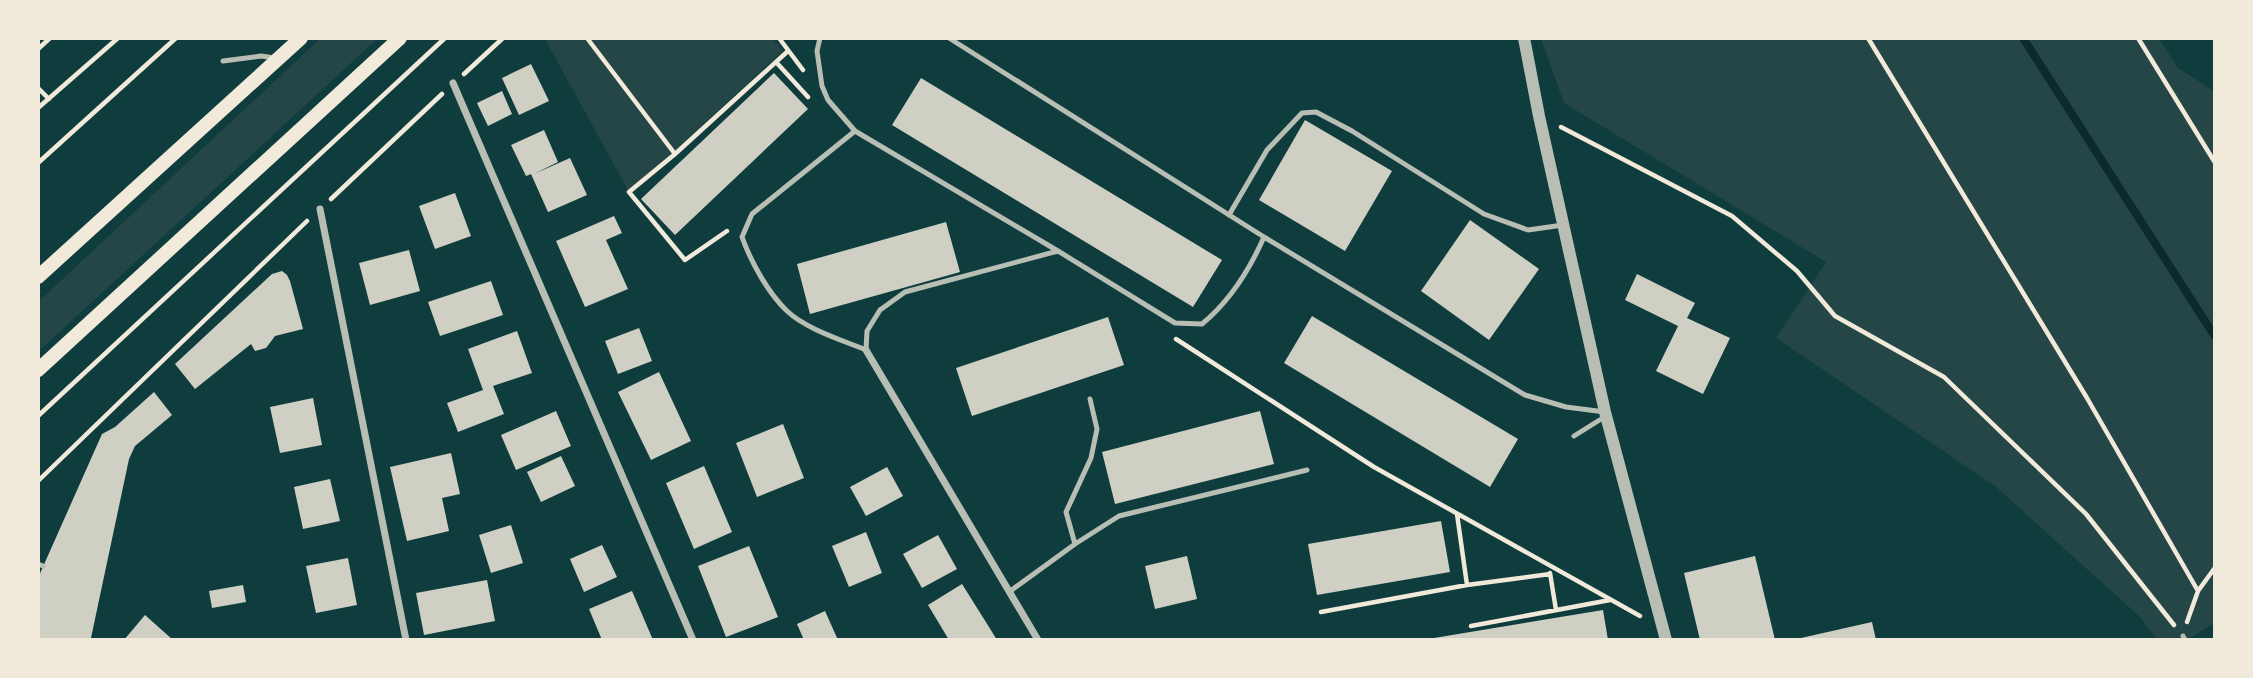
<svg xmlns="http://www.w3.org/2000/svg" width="2253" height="678" viewBox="0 0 2253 678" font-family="'Noto Sans',sans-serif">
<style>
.green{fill:#244646}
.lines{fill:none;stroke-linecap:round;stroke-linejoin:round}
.stream{stroke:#0a2a2b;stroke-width:8}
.building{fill:#cfcfc3}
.path{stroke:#f1e9da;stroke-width:4.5}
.service{stroke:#b8beb3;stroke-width:5}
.minor{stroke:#b8beb3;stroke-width:7}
.tertiary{stroke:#b8beb3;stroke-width:12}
.secondary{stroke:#f1e9da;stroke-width:14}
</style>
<rect width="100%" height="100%" fill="#0f3d3e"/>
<!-- green -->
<path class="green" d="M321,38L377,39L39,351V301Z
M545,39H773L783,51L629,192Z
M1541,39H2159L2178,68L2214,91V623L2189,639H2157L2139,616L1995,486L1776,338L1826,262L1564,103Z"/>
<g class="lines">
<!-- stream -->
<path class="stream" d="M2023,38L2214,335"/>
</g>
<!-- building -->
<path class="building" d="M531,64L549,101L519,115L502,78Z
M774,73L808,109L675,235L641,199Z
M921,78L1222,260L1193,307L892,125Z
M502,91L512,114L488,126L477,103Z
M1305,120L1392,171L1345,251L1259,200Z
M544,130L558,162L534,174L570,158L587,195L548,212L531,174L526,176L511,145Z
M455,193L471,236L435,249L419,206Z
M614,216L622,233L606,240L628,289L585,307L556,241Z
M1470,220L1539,269L1489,340L1421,291Z
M946,222L960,272L810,314L797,264Z
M409,250L420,291L370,305L359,263Z
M282,271L287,275L290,281L303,329L275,336L266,348L255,351L251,344L195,389L175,364L272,274Z
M1637,274L1695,303L1687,318L1730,338L1703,394L1656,371L1678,326L1625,300Z
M491,281L503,315L440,336L428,302Z
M1312,316L1518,439L1490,487L1284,363Z
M1108,317L1124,365L972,416L956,368Z
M639,328L652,361L618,374L605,341Z
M517,331L532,373L493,386L504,414L458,432L447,403L483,390L468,349Z
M659,372L691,441L651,460L618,392Z
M154,392L172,415L135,446L129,459L91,638L38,640V578L102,434L115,427Z
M313,398L322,445L280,453L270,407Z
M556,411L571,446L516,470L501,435Z
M1260,411L1274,464L1115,504L1102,452Z
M783,424L804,478L757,497L736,443Z
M451,453L460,494L442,498L449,531L407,541L390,467Z
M561,456L575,486L541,502L527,472Z
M704,466L732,532L694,549L666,483Z
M887,467L903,496L866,516L850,487Z
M330,479L340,521L303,529L294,487Z
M1441,521L1450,572L1317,595L1308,544Z
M511,525L523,563L491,573L479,535Z
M866,532L882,573L849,587L832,546Z
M938,535L957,569L922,588L903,554Z
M602,545L617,577L584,592L570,559Z
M749,546L778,617L726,637L698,566Z
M1187,556L1197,599L1155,609L1145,566Z
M1755,556L1775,640H1700L1684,573Z
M348,558L357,605L316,613L306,566Z
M487,580L495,621L424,635L416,593Z
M962,584L989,627L997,640H949L928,605Z
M243,585L246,602L212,608L209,591Z
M632,591L653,640H602L589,609Z
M1603,610L1608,640H1434V638Z
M825,611L838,640H804L797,624Z
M145,615L173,640H124Z
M1872,622L1876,640H1801V638Z"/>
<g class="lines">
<!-- path -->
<path class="path" d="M587,38L675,154L788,51
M779,38L803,70
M1868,38L2087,398L2198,591
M2138,38L2214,161
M38,49L50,38
M776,62L808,97
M464,74L503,38
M38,88L49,99
M38,108L118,38
M1561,127L1732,216L1797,271L1835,316L1944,377L2086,514L2174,625
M675,154L629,192L685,260L727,231
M38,163L176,38
M331,199L442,94
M1176,339L1374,467L1640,616
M38,416L445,38
M38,481L307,221
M1457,514L1467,585
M1550,573L1556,610
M1321,612L1467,585L1550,574
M2187,622L2198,591L2214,569
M1471,626L1610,600"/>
<!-- service -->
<path class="service" d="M820,38L817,51L822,86L828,100L855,131L1058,251L1175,323L1202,324C1230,301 1249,271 1264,237L1525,395L1566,407L1605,412
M949,38L1264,237
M223,61L261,56L275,58
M855,131L752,214L742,237C751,262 768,293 787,311C806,329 842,340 866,350L867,331L880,310L905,292L1058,251
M1229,215L1267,150L1302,113L1316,112L1352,131L1484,214L1528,230L1563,225
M1574,436L1606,416
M1075,544L1119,516L1307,470
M38,564L43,566
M1009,592L1075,544L1066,512L1091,458L1097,429L1090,399
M2183,636L2185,640"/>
<!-- minor -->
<path class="minor" d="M453,83L693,640
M320,209L406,640
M866,350L1038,640"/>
<!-- tertiary -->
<path class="tertiary" d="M1524,38L1539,116L1605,412L1666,640"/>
<!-- secondary -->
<path class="secondary" d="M38,277L301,38
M38,370L400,38"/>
</g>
<!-- border -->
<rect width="2253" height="678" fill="none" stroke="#f1e9da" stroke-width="80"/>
</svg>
